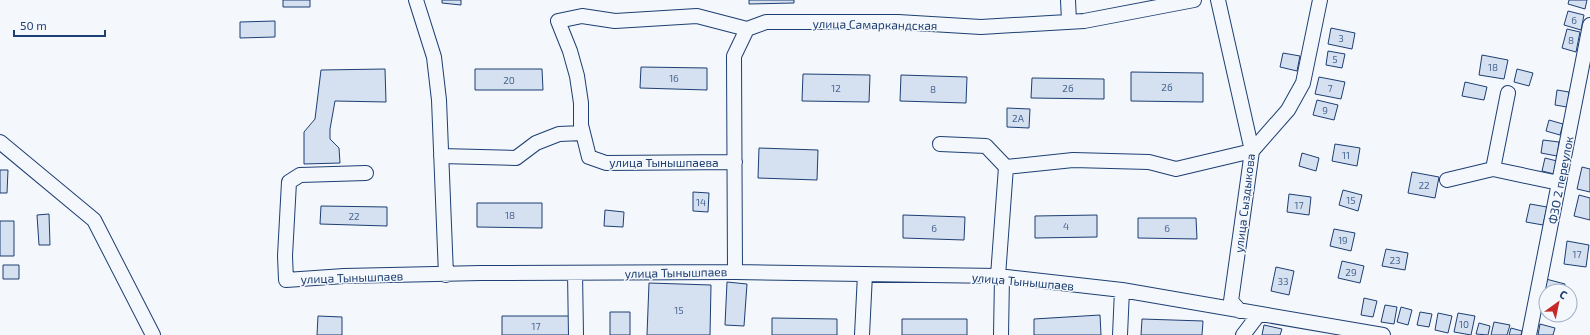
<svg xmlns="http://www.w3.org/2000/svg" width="1590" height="335" viewBox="0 0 1590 335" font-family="'Exo 2',sans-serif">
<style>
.building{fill:#d5e0f0;stroke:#1d3f73}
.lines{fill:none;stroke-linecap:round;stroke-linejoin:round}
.minor-casing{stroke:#1d3f73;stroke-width:16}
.minor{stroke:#f4f7fb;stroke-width:14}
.labels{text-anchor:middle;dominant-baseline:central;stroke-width:3;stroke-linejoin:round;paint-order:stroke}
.number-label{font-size:10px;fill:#4b6792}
.street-label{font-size:12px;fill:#1d3f73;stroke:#f4f7fb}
</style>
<rect width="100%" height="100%" fill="#f4f7fb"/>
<!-- building -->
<path class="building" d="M283,0H310V7H283Z
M442,0H461V5L442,3Z
M749,0H794V3L749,4Z
M1569,0H1587L1585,9L1568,4Z
M1568,11L1584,15L1581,30L1564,25Z
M275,21V37L240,38V22Z
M1331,28L1355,33L1352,49L1328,44Z
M1567,29L1580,32L1576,52L1562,48Z
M1328,51L1345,54L1342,68L1326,65Z
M1283,53L1300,56L1297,71L1280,67Z
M1482,55L1508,60L1504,79L1479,75Z
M641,67L707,68V90L640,88Z
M385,69L386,102L335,101L330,129V139L339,148L340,163L304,164V132L315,119L321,70Z
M475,69H542L543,90H475Z
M1517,69L1533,73L1529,86L1514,82Z
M1131,72L1203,73V102L1131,101Z
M803,74L870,75L869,102L802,101Z
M901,75L967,77L966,103L900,101Z
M1319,77L1345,82L1341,99L1315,94Z
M1032,78L1104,79V99L1031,98Z
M1465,82L1487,87L1484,100L1462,96Z
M1557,90L1569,92L1567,107L1555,105Z
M1317,100L1338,105L1334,120L1313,115Z
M1007,108L1030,109L1029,128L1007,127Z
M1549,120L1563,124L1560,135L1546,131Z
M1543,140L1559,142L1557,156L1541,153Z
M1335,144L1360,148L1357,166L1332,161Z
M759,148L818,150L817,180L758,178Z
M1302,153L1319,158L1316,171L1299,166Z
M1545,158L1557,161L1554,174L1542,171Z
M1582,167L1590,169V192L1577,189Z
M0,170H8L7,193H0Z
M1412,172L1439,177L1435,198L1408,193Z
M1343,190L1362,195L1358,211L1339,205Z
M693,192L709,193L708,212L693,211Z
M1289,194L1311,197L1309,215L1287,212Z
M1579,195L1590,198V220L1574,216Z
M477,203H542V228L477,227Z
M1530,204L1547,207L1543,225L1526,222Z
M321,206L387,207V226L320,224Z
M605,210L624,212L623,227L604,226Z
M49,214L50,245H39L37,215Z
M903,215L965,217L964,240L903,238Z
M1097,215V237L1035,238V216Z
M1138,218H1196L1197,239L1138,238Z
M0,221H14V256H0Z
M1334,229L1355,233L1351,251L1330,246Z
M1567,241L1589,245L1586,267L1564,264Z
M1386,249L1408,253L1405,270L1382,266Z
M1342,261L1364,266L1360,283L1338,278Z
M3,265H19V279H3Z
M1276,267L1294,271L1289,295L1271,291Z
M1546,279L1565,284L1564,291H1546V300L1542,299Z
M727,282L747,284L744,326L725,325Z
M649,283L711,285L710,335H647Z
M1364,298L1377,301L1373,317L1361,315Z
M1385,305L1397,307L1394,324L1381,322Z
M1401,307L1412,310L1408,325L1397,322Z
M610,312H630V335H610Z
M1420,312L1432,314L1429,327L1417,325Z
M1438,313L1452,316L1448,333L1435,330Z
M1458,313L1475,316L1471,335L1454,332Z
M1100,315L1101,335H1034V319Z
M318,316L342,317V335H317Z
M502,316H570V335H502Z
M772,318L837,319V335H772Z
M902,319H967V335H902Z
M1142,319L1203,321L1202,335H1141Z
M1494,322L1510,325L1507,335H1491Z
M1479,323L1490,326L1488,335L1476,334Z
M1540,324L1555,328L1553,335H1538Z
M1264,325L1282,329L1280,335H1262Z
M1511,328L1522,331L1521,335H1509Z"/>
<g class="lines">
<!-- minor casing -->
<g class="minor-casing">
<path id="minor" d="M416,0L434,57L439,100L446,275
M1068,0L1069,21
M1218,0L1252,151L1231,301L1240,311
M0,142L94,220L153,335
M940,144L986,146L1006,167L998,276
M441,156L516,158L536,143L559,134L583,133
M735,162L606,163L589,157L581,125V103L577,76L570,51L558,21L582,16L615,21L697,16L747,29L766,22H898L981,27L1084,21L1194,0
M1006,167L1073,160L1149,162L1176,169L1252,151L1288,110L1303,83L1320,0
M1493,169L1508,93
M366,173L300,175L289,182L285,256L286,280L344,276L481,273L735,272L998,276L1122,290L1383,335
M1447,180L1493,169L1559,183
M735,272L734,56L747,29
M575,273L576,335
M862,335L865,274
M1001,335L1002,277
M1120,335L1122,290
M1243,335L1259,314
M1529,335L1590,25"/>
</g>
<!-- minor -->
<use href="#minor" class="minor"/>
</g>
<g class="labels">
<!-- number labels -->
<g class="number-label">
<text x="1574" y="20">6</text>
<text x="1341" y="38">3</text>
<text x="1571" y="40">8</text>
<text x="1335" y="59">5</text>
<text x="1493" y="67">18</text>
<text x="674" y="78">16</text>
<text x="509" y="80">20</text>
<text x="1167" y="87">2б</text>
<text x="836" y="88">12</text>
<text x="1068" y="88">2б</text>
<text x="1330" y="88">7</text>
<text x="933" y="89">8</text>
<text x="1325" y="110">9</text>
<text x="1018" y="118">2А</text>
<text x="1346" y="155">11</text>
<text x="1424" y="185">22</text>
<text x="1351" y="200">15</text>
<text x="701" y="202">14</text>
<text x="1299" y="205">17</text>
<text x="510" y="215">18</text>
<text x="354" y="216">22</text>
<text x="1066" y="226">4</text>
<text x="934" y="228">6</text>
<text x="1167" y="228">6</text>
<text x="1343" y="240">19</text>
<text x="1577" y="254">17</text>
<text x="1395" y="260">23</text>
<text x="1351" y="272">29</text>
<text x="1283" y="281">33</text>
<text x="679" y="310">15</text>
<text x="1464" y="324">10</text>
<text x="536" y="326">17</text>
</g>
<!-- street labels -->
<g class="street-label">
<text transform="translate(875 24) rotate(1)">улица Самаркандская</text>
<text x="664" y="162">улица Тынышпаева</text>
<text transform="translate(1560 180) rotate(-79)">ФЗО 2 переулок</text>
<text transform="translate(1244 203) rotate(-83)">улица Сыздыкова</text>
<text transform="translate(676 272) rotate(-1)">улица Тынышпаев</text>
<text transform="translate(352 277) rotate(-2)">улица Тынышпаев</text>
<text transform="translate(1023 281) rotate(5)">улица Тынышпаев</text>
</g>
</g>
<!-- north arrow -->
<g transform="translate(1558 303) rotate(33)"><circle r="19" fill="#f4f7fb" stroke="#9eadc5"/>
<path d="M0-3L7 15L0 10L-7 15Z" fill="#c62828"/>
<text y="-6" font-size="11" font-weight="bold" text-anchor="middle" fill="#1d3f73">С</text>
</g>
<!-- scale -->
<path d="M14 30v6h91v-6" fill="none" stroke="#1d3f73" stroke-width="2"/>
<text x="20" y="30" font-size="12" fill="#1d3f73" stroke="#f4f7fb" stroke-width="3" paint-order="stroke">50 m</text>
</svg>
